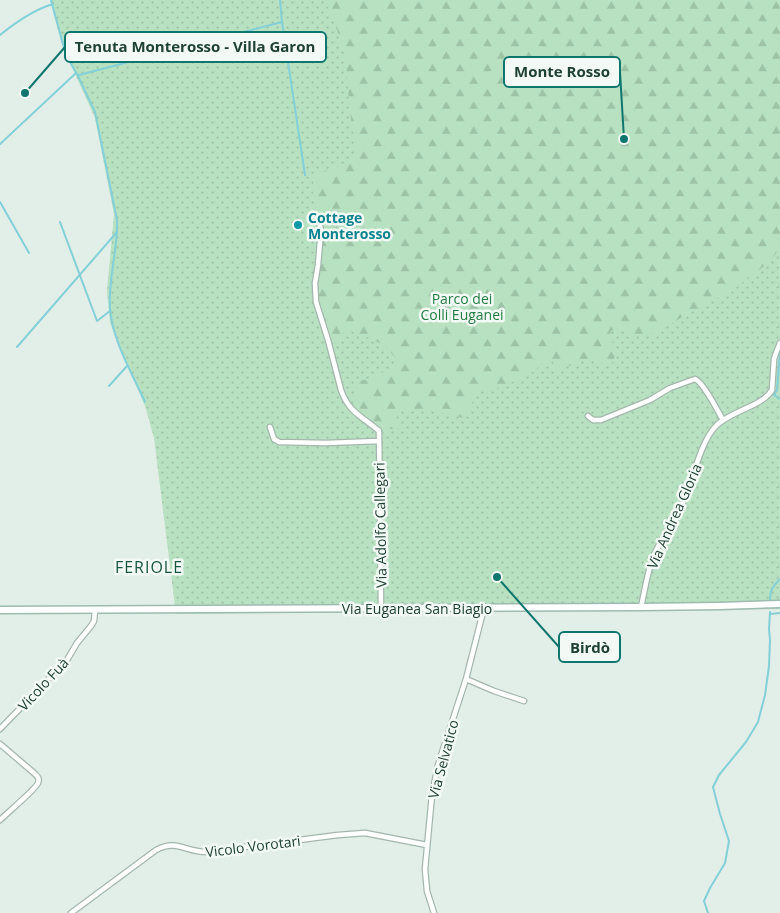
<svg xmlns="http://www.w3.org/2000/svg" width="780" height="913" viewBox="0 0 780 913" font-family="'Open Sans',sans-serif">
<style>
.green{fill:url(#green-dots)}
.forest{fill:url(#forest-firs)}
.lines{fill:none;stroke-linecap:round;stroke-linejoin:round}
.stream{stroke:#83d0d9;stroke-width:2}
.minor-casing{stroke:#a4b7af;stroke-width:7}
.secondary-casing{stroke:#9ebbb0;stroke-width:9}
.minor{stroke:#fff;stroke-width:4.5}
.secondary{stroke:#fff;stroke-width:6}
.culture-dot{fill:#0f9aa8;stroke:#f3faf6;stroke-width:2}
.labels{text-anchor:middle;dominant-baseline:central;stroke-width:5;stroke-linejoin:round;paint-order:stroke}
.culture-label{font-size:14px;font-weight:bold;fill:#0d838f;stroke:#f3faf6;text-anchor:start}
.park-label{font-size:14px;fill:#247d43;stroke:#f3faf6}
.street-label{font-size:14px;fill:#1f4136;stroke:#f3faf6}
.quarter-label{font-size:16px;letter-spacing:1px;fill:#195644;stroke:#f3faf6}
.leader{fill:none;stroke:#0f766e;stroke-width:2}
.callout-dot{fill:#0f766e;stroke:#f3faf6;stroke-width:2}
.callout{fill:#f3faf6;stroke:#0f766e;stroke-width:2}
.callout-label{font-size:15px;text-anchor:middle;font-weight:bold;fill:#1f4136}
</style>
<defs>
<pattern id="green-dots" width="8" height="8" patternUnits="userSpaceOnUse" patternTransform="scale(1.25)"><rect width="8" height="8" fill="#b8e1c1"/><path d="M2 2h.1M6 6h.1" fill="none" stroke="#9ec2a6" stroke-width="1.8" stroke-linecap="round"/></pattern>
<pattern id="forest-firs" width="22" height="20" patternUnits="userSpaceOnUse" patternTransform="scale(1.25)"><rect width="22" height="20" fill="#b8e1c1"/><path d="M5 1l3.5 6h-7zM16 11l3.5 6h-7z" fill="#9ec2a6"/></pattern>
</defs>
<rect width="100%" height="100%" fill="#e2eee8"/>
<!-- green -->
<path class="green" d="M50,0H780V609L176,614L154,438L145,406L110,323L107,291L114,214L95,118L62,45Z"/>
<!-- forest -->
<path class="forest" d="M325,0H780V248L774,256L763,267L736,287L709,303L702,304L696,310L690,312L660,331L641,337L619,328L611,331L610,335C613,344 618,354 612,363L604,364L593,357L562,369H556L551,358L528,375L497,388L479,390L464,418C443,414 418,405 396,411L395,414L401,428L382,430L353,408V397L359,381L368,379L384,372L391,370L396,366L397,360L385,346L370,338L348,330L343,333L335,344L330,340C324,322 315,303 317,284C318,262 326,241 320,219C318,208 308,189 315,178C324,164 348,172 357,154L351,122L346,65L343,48L337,30Z"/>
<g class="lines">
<!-- stream -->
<path class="stream" d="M51,0L66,55L78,76L95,112L117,220C118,250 108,279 110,308C112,340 132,373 145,402
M280,0L282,22L305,175
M0,35C16,22 33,10 53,4
M79,75L282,22
M0,144L76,73
M0,202L29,253
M60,222L97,321L110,311
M17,347L117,232
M780,353L777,390L774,395L780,399
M109,386L127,366
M770,600C770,589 773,587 780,579
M770,614L780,613
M708,913L704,901L710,888L725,863L729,841L720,814L713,787L719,775L746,742L758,722L765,695L769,666L770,640L769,629L770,612"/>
<!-- minor casing -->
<g class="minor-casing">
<path id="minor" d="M318,218L321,230L318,265L315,283L316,302L328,340L341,390C349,413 362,416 379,431L381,608
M588,416L593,420H601L650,400L670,388L695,379C704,383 717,410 723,420
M270,427L274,439L279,442L326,443L379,441
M641,607C645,590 647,572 654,555C663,535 676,518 685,498C694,476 700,444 715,427C729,411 762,407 772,390L774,359L776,353L780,343
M466,679L494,691L524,701
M0,729L67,660L77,643L91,626L94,621L95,610
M0,744L34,773C37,776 40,778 38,783C36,789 7,813 0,820
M71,913L156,850C177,839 185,852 206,852L338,835L365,833L427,845
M434,913L427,891L425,869L432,795L438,765L466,679L484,608"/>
</g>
<!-- secondary casing -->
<g class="secondary-casing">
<path id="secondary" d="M0,610L641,607L720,606L780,604"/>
</g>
<!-- minor -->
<use href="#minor" class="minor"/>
<!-- secondary -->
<use href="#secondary" class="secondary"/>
</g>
<!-- markers -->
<circle class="culture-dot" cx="298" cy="225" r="5"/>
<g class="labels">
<!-- culture labels -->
<g class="culture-label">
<text x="308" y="217">Cottage<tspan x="308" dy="16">Monterosso</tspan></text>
</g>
<!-- park labels -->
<g class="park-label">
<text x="462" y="298">Parco dei<tspan x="462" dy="16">Colli Euganei</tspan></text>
</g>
<!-- street labels -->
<g class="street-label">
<text transform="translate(674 516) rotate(-66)">Via Andrea Gloria</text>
<text transform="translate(380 525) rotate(-91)">Via Adolfo Callegari</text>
<text x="417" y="608">Via Euganea San Biagio</text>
<text transform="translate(43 684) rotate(-47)">Vicolo Fuà</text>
<text transform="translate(443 759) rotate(-75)">Via Selvatico</text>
<text transform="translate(253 846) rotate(-7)">Vicolo Vorotari</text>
</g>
<!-- quarter labels -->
<g class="quarter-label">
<text x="149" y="567">FERIOLE</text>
</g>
</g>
<!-- callouts -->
<path class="leader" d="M25 93L65 47M624 139L620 72M497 577L559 647"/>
<g class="callout-dot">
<circle cx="25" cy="93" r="5"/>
<circle cx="624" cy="139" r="5"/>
<circle cx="497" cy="577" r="5"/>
</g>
<g class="callout">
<rect x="65" y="32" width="261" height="30" rx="5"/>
<rect x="504" y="57" width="116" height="30" rx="5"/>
<rect x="559" y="632" width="61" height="30" rx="5"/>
</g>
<g class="callout-label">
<text x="195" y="52">Tenuta Monterosso - Villa Garon</text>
<text x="562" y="77">Monte Rosso</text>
<text x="590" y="653">Birdò</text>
</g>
</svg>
